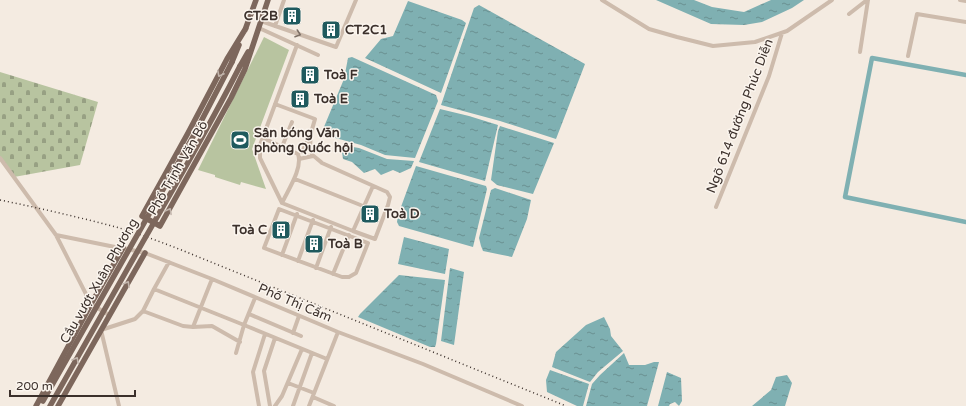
<svg xmlns="http://www.w3.org/2000/svg" width="966" height="406" viewBox="0 0 966 406" font-family="'Varela Round',sans-serif">
<style>
.cemetery{fill:url(#cemetery-stones)}
.pitch{fill:#b8c4a0}
.water{fill:url(#water-ripples)}
.lines{fill:none;stroke-linecap:round;stroke-linejoin:round}
.canal{stroke:#7fb0b2;stroke-width:4.5}
.minor{stroke:#cdbbac;stroke-width:4}
.major{stroke:#7d675c;stroke-width:5.5}
.rail{stroke:#3b302b;stroke-width:1.5;stroke-dasharray:1 3;stroke-linecap:butt}
.major-bridge{stroke:#7d675c;stroke-width:5.5}
.oneway{stroke:#7d6f65}
.oneway2{stroke:#c2b5ac}
.labels{text-anchor:middle;dominant-baseline:central;stroke-width:3;stroke-linejoin:round;paint-order:stroke}
.poi-label{font-size:13px;font-weight:bold;fill:#3b302b;stroke:#fbf5ee;text-anchor:start}
.street-label{font-size:13px;fill:#3b302b;stroke:#fbf5ee}
</style>
<defs>
<pattern id="cemetery-stones" width="16" height="16" patternUnits="userSpaceOnUse"><rect width="16" height="16" fill="#b8c4a0"/><path d="M2 7V4a2 2 0 0 1 4 0v3zM10 15v-3a2 2 0 0 1 4 0v3z" fill="#97a083"/></pattern>
<pattern id="water-ripples" width="26" height="14" patternUnits="userSpaceOnUse"><rect width="26" height="14" fill="#7fb0b2"/><path d="M2 4q2-2 4 0t4 0M15 11q2-2 4 0t4 0" fill="none" stroke="#699091"/></pattern>
</defs>
<rect width="100%" height="100%" fill="#f4ebe1"/>
<!-- cemetery -->
<path class="cemetery" d="M0,72L98,102L80,165L14,177L0,158Z"/>
<!-- pitch -->
<path class="pitch" d="M264,37L289,50L252,149L266,189L241,182L240,185L215,177V175L198,170Z"/>
<!-- water -->
<path class="water" d="M656,0H694L712,7L744,12L771,0H804L792,8L762,22L744,25L711,24Z
M408,1L462,20L466,23L441,93L365,58L381,39L393,36Z
M479,5L585,64L556,139L500,121L441,105L474,8Z
M352,57L436,95L438,101L415,158L385,155L361,145L321,134L344,79L348,58Z
M440,109L469,116L498,125L485,181L419,162Z
M500,126L554,143L533,194L497,185L491,180L498,131Z
M341,145L359,148L387,159L414,161L411,168L400,173L393,170L381,175L375,169L364,173L352,162L343,159Z
M416,166L486,186L487,189L473,247L399,226L397,222L398,215Z
M495,188L531,200L527,219L512,257L483,251L481,246L479,238L491,190Z
M404,237L449,249L445,274L398,264Z
M450,268L464,272L454,345L441,341Z
M399,275L445,280L436,344L435,347H430L358,317L360,314Z
M604,317L610,329L611,336L623,351L598,372L590,382L552,367L556,352L586,325Z
M624,353L629,365H645L654,362H659L647,406H586L592,384L600,375Z
M550,370L589,384L583,406H577L547,392L546,380Z
M667,372L681,378L682,401L679,406L675,402L670,404L669,406H658Z
M787,375L792,383L785,406H752L771,390L776,377Z"/>
<g class="lines">
<!-- canal -->
<path class="canal" d="M966,75L872,58L845,197L966,222"/>
<!-- minor -->
<path class="minor" d="M602,0L649,29L677,37L713,46L755,42L787,31L832,0
M960,0L966,1
M849,14L867,0
M261,21L336,47L356,0
M275,26L284,0
M259,28L318,55
M297,45L260,145V158L282,203L353,231
M860,52L868,0
M908,56L917,14L966,22
M275,104L315,119C312,128 308,145 312,154C314,157 319,160 322,163L387,192L390,197L388,205L375,239L353,231L373,186
M263,138L298,154C303,168 288,190 282,203
M282,147L292,122
M302,152L310,135
M0,158L56,235L91,304L109,315
M299,159L313,156
M295,179L363,206
M716,207L769,76L782,33
M279,209L368,243L356,273L349,277H342L264,248Z
M56,235L115,247L123,248L145,253L212,279L338,332L423,364L522,406
M282,255L297,214
M298,261L313,220
M169,262L154,289L244,325L327,359
M316,268L331,227
M333,274L349,235
M143,311L183,326L193,327L212,326L240,342
M249,314L301,336
M193,327L212,279
M293,333L299,316
M236,353L244,325L255,298
M288,383L314,393
M313,397L334,406
M119,406L101,330L135,319L143,311L154,289
M259,406L253,372L265,334
M270,406L264,371L275,338
M275,406L282,396L302,349
M293,406L312,353
M309,406L338,332"/>
<!-- major -->
<path class="major" d="M246,28L227,59L188,133L142,216L160,226L231,98L245,69L268,0
M245,30L256,0
M232,62L239,45
M240,66L248,52
M36,406L91,304L123,248
M58,406L145,253"/>
<!-- rail -->
<path class="rail" d="M0,200C39,208 78,217 116,227C137,233 158,241 179,249L566,406"/>
<!-- major-bridge -->
<path class="major-bridge" d="M43,401L194,135L232,62
M50,406C76,360 102,314 128,268C166,201 205,135 240,66"/>
</g>
<!-- one-way arrows -->
<defs><path id="oneway-chevron" d="M-2-3.5L2.5 0L-2 3.5" fill="none" stroke-width="1.6" stroke-linecap="round" stroke-linejoin="round"/></defs>
<use class="oneway" href="#oneway-chevron" transform="translate(298 34) rotate(19)"/>
<g class="oneway2">
<use href="#oneway-chevron" transform="translate(220 74) rotate(117)"/>
<use href="#oneway-chevron" transform="translate(169 211) rotate(-61)"/>
<use href="#oneway-chevron" transform="translate(127 284) rotate(-60)"/>
<use href="#oneway-chevron" transform="translate(76 360) rotate(-61)"/>
</g>
<!-- icons -->
<defs>
<g id="building-square" transform="scale(1)"><rect x="-9" y="-9" width="18" height="18" rx="4" fill="#1f5a5e" stroke="#fbf5ee"/><path d="M-4-6H4V6H1V3H-1V6H-4ZM-2.5-4.3h1.7v1.8h-1.7ZM.8-4.3h1.7v1.8H.8ZM-2.5-1h1.7V.8h-1.7ZM.8-1h1.7V.8H.8Z" fill="#fff"/></g>
<g id="stadium-square" transform="scale(1)"><rect x="-9" y="-9" width="18" height="18" rx="4" fill="#1f5a5e" stroke="#fbf5ee"/><path d="M0-5a6.5 5 0 1 0 0 10a6.5 5 0 1 0 0-10ZM-3.5-1.8h7v3.6h-7Z" fill="#fff"/></g>
</defs>
<g fill-rule="evenodd">
<use href="#building-square" x="292" y="16"/>
<use href="#building-square" x="331" y="30"/>
<use href="#building-square" x="310" y="75"/>
<use href="#building-square" x="300" y="99"/>
<use href="#stadium-square" x="240" y="140"/>
<use href="#building-square" x="370" y="214"/>
<use href="#building-square" x="281" y="230"/>
<use href="#building-square" x="314" y="244"/>
</g>
<g class="labels">
<!-- poi labels -->
<g class="poi-label">
<text x="278" y="16" text-anchor="end">CT2B</text>
<text x="345" y="30">CT2C1</text>
<text x="324" y="75">Toà F</text>
<text x="314" y="99">Toà E</text>
<text x="254" y="133">Sân bóng Văn<tspan x="254" dy="15">phòng Quốc hội</tspan></text>
<text x="384" y="214">Toà D</text>
<text x="267" y="230" text-anchor="end">Toà C</text>
<text x="328" y="244">Toà B</text>
</g>
<!-- street labels -->
<g class="street-label">
<text transform="translate(740 116) rotate(-69)">Ngõ 614 đường Phúc Diễn</text>
<text transform="translate(178 168) rotate(-60)">Phố Trịnh Văn Bô</text>
<text transform="translate(99 281) rotate(-60)">Cầu vượt Xuân Phương</text>
<text transform="translate(295 303) rotate(23)">Phố Thị Cẩm</text>
</g>
</g>
<!-- scale -->
<path d="M10 390v6h125v-6" fill="none" stroke="#3b302b" stroke-width="2"/>
<text x="16" y="390" font-size="12" fill="#3b302b" stroke="#fbf5ee" stroke-width="3" paint-order="stroke">200 m</text>
</svg>
